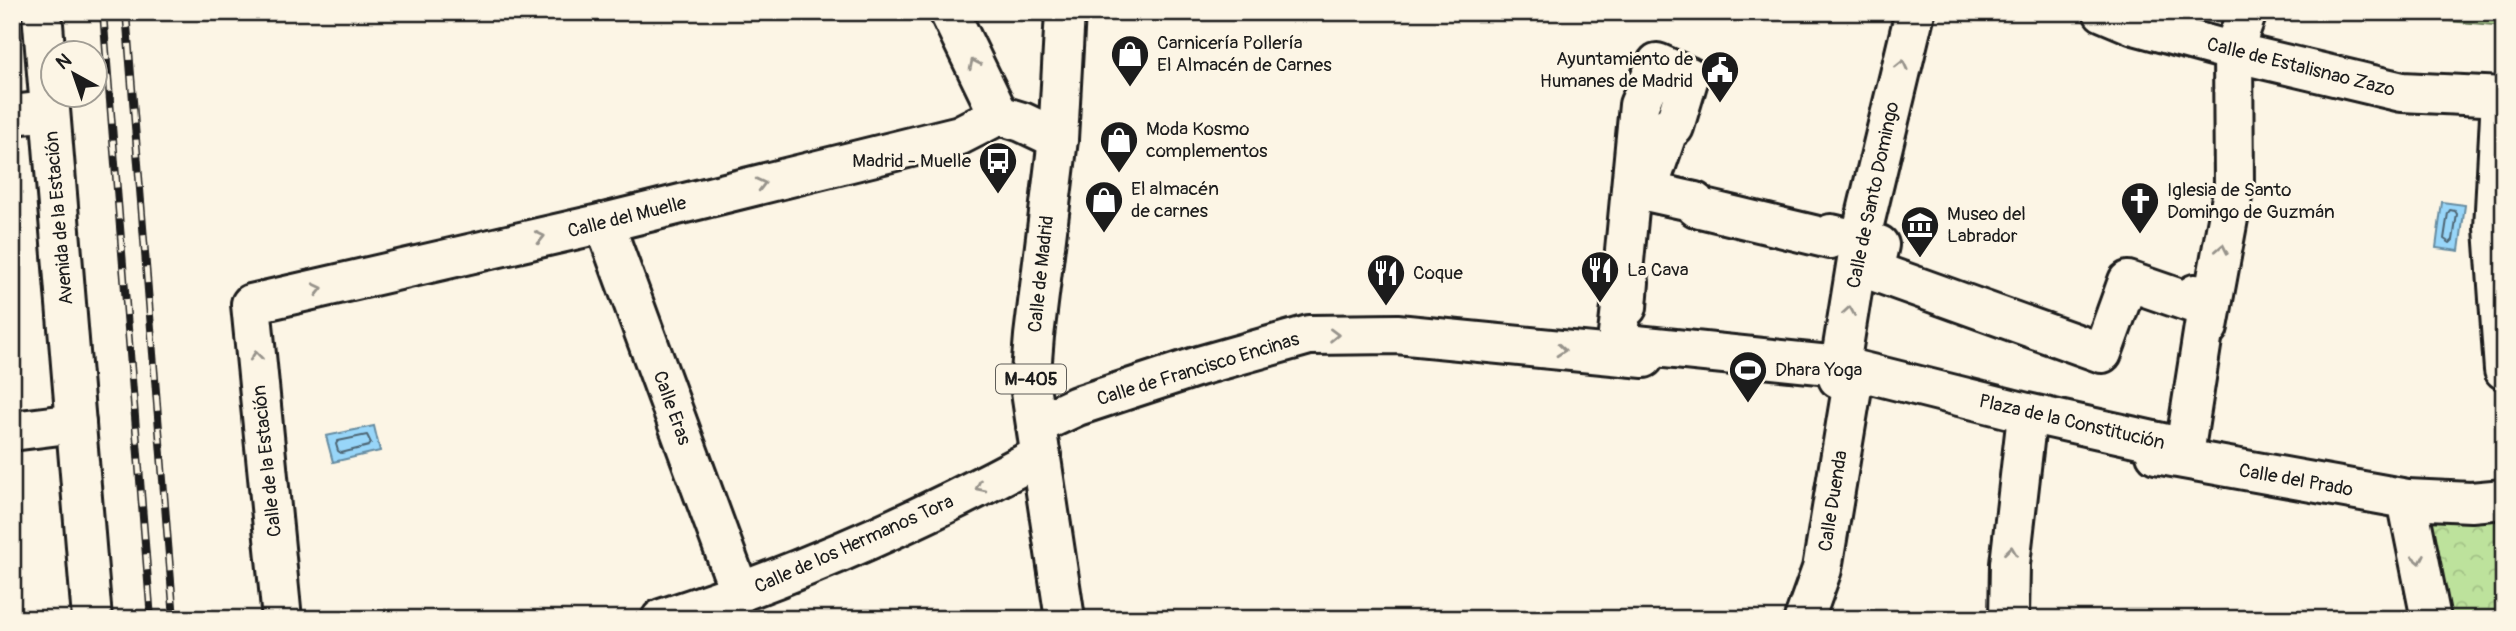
<svg xmlns="http://www.w3.org/2000/svg" width="2516" height="631" viewBox="0 0 2516 631" font-family="Pangolin,sans-serif">
  <style>
    .grass { fill: #bde29c; stroke: #6c7f5c; stroke-width: 2 }
    .park { fill: url(#park-crowns); stroke: #6c7f5c; stroke-width: 2 }
    .water { fill: #98d6f9; stroke: #668ca1; stroke-width: 2 }
    .lines { fill: none; stroke-linecap: round; stroke-linejoin: round }
    .shore { stroke: #4e6674; stroke-width: 2 }
    .minor-casing { stroke: #1c1c1c; stroke-width: 44 }
    .major-casing { stroke: #1c1c1c; stroke-width: 44 }
    .minor { stroke: #fcf5e5; stroke-width: 38 }
    .major { stroke: #fcf5e5; stroke-width: 38 }
    .rail-casing { stroke: #1c1c1c; stroke-width: 8 }
    .rail { stroke: #fcf5e5; stroke-width: 5; stroke-dasharray: 16; stroke-linecap: butt }
    .oneway { stroke: #97938b }
    .labels { text-anchor: middle; dominant-baseline: central; stroke-width: 6; stroke-linejoin: round; paint-order: stroke }
    .shield { fill: #fcf5e5; stroke: #5f5d58; stroke-width: 2 }
    .shield-label { font-size: 18px; font-weight: bold; fill: #1c1c1c }
    .poi-label { font-size: 19px; fill: #1c1c1c; stroke: #fcf5e5; text-anchor: start }
    .street-label { font-size: 19px; fill: #1c1c1c; stroke: #fcf5e5 }
  </style>
  <defs>
    <pattern id="park-crowns" width="20" height="18" patternUnits="userSpaceOnUse" patternTransform="scale(1.75)"><rect width="20" height="18" fill="#bde29c"/><path d="M2 6a3 3 0 1 1 6 0M12 15a3 3 0 1 1 6 0" fill="none" stroke="#a2c186"/></pattern>
  </defs>
  <rect width="100%" height="100%" fill="#fcf5e5"/>
  <filter id="ink" filterUnits="userSpaceOnUse"><feTurbulence type="fractalNoise" baseFrequency=".0143" numOctaves="2"/><feDisplacementMap in="SourceGraphic" scale="14" xChannelSelector="R" yChannelSelector="G"/><feConvolveMatrix kernelMatrix="1 2 1 2 8 2 1 2 1" color-interpolation-filters="sRGB"/></filter>
  <g filter="url(#ink)">
    <polygon class="grass" points="2359,12 2504,12 2504,26 2370,14"/>
    <polygon class="park" points="2407,499 2504,499 2504,619 2431,619"/>
    <g class="water">
      <polygon points="2442,202 2465,205 2459,251 2436,248"/>
      <polygon points="374,426 380,451 333,462 326,436"/>
    </g>
    <g class="lines">
      <g class="shore">
        <polygon points="2450,210 2455,211 2457,214 2453,240 2450,243 2444,239 2448,213"/>
        <polygon points="367,435 371,443 369,446 341,453 338,451 336,444 338,441"/>
      </g>
      <g class="minor-casing">
        <g id="minor">
          <polyline points="42,12 92,619"/>
          <polyline points="949,12 999,115 1022,122 1058,139"/>
          <polyline points="2103,12 2134,25 2250,56 2402,92 2504,97"/>
          <polygon points="1657,63 1689,77 1674,127 1670,125 1652,177 1650,192 1695,202 1696,207 1830,239 1831,234 1879,245 1873,271 2102,353 2128,281 2192,303 2195,294 2208,301 2185,448 2027,413 1839,366 1617,343 1621,307 1627,307 1629,282 1622,282 1639,105"/>
          <polyline points="2501,97 2494,228 2504,370"/>
          <polyline points="12,115 50,111"/>
          <polyline points="604,223 740,593"/>
          <polyline points="2208,327 2234,186 2233,51 2247,12"/>
          <polyline points="1838,378 1860,241 1915,12"/>
          <polyline points="1036,425 1077,406 1199,366 1309,335 1397,334 1644,358"/>
          <polyline points="12,431 76,423"/>
          <polyline points="2156,454 2407,499 2471,502 2504,499"/>
          <polyline points="2407,499 2431,619"/>
          <polyline points="282,619 251,304 604,223 960,135 999,115"/>
          <path d="M661,619C793,577 919,521 1041,455"/>
          <polyline points="1804,619 1822,569 1853,382"/>
          <polyline points="2009,619 2010,564 2026,424"/>
        </g>
      </g>
      <g class="major-casing">
        <polyline id="major" points="1065,12 1058,139 1034,336 1030,385 1065,619"/>
      </g>
      <use href="#minor" class="minor"/>
      <use href="#major" class="major"/>
      <g class="rail-casing">
        <g id="rail">
          <polyline points="103,12 151,619"/>
          <polyline points="126,12 174,619"/>
        </g>
      </g>
      <use href="#rail" class="rail"/>
    </g>
    <defs><path id="oneway-chevron" d="M-2-3.5L2.5 0L-2 3.5" fill="none" stroke-width="1.6" stroke-linecap="round" stroke-linejoin="round" transform="scale(1.75)"/></defs>
    <g class="oneway">
      <use href="#oneway-chevron" transform="translate(974 64) rotate(-116)"/>
      <use href="#oneway-chevron" transform="translate(1902 65) rotate(-77)"/>
      <use href="#oneway-chevron" transform="translate(761 184) rotate(-14)"/>
      <use href="#oneway-chevron" transform="translate(540 237) rotate(-13)"/>
      <use href="#oneway-chevron" transform="translate(2222 249) rotate(-79)"/>
      <use href="#oneway-chevron" transform="translate(318 289) rotate(-13)"/>
      <use href="#oneway-chevron" transform="translate(1849 311) rotate(-81)"/>
      <use href="#oneway-chevron" transform="translate(1334 335) rotate(-1)"/>
      <use href="#oneway-chevron" transform="translate(1561 350) rotate(5)"/>
      <use href="#oneway-chevron" transform="translate(256 356) rotate(-96)"/>
      <use href="#oneway-chevron" transform="translate(980 487) rotate(154)"/>
      <use href="#oneway-chevron" transform="translate(2011 551) rotate(-83)"/>
      <use href="#oneway-chevron" transform="translate(2419 559) rotate(79)"/>
    </g>
  </g>
  <defs>
    <g id="shop-pin" transform="scale(2.0125)"><path d="M0 17L-7.5 6A9.5 9.5 0 1 1 7.5 6Z" fill="#1c1c1c" stroke="#fcf5e5"/><path d="M-5-2.5h2.3a2.7 3.5 0 0 1 5.4 0H5L5.5 6h-11ZM-1.5-2.5h3a1.5 2.3 0 0 0-3 0Z" fill="#fff"/></g>
    <g id="civic-pin" transform="scale(2.0125)"><path d="M0 17L-7.5 6A9.5 9.5 0 1 1 7.5 6Z" fill="#1c1c1c" stroke="#fcf5e5"/><path d="M-.6-6.5H3V-4.5H.6V-3L4-1V1h2V6H-6V1h2V-1L-.6-3ZM-1.2 2.5V6h2.4V2.5Z" fill="#fff"/></g>
    <g id="bus-pin" transform="scale(2.0125)"><path d="M0 17L-7.5 6A9.5 9.5 0 1 1 7.5 6Z" fill="#1c1c1c" stroke="#fcf5e5"/><path d="M-5-6H5V4H4V6H2V4H-2V6H-4V4H-5ZM-3.5-4V0h7V-4ZM-3.5 1.2v1.5H-2V1.2ZM2 1.2v1.5H3.5V1.2Z" fill="#fff"/></g>
    <g id="church-pin" transform="scale(2.0125)"><path d="M0 17L-7.5 6A9.5 9.5 0 1 1 7.5 6Z" fill="#1c1c1c" stroke="#fcf5e5"/><path d="M-1.2-6h2.4v3.5h3.3v2.4h-3.3V6h-2.4V-.1h-3.3v-2.4h3.3Z" fill="#fff"/></g>
    <g id="museum-pin" transform="scale(2.0125)"><path d="M0 17L-7.5 6A9.5 9.5 0 1 1 7.5 6Z" fill="#1c1c1c" stroke="#fcf5e5"/><path d="M0-6L6-3V-2H-6V-3ZM-5-1h2V3h-2ZM-1-1h2V3h-2ZM3-1h2V3H3ZM-6 4H6V6H-6Z" fill="#fff"/></g>
    <g id="restaurant-pin" transform="scale(2.0125)"><path d="M0 17L-7.5 6A9.5 9.5 0 1 1 7.5 6Z" fill="#1c1c1c" stroke="#fcf5e5"/><path d="M-5-6h1v4h1v-4h1v4h1v-4h1v5L-1.5 .5V6h-2V.5L-5-1ZM5-6V6H3V1.5H1.5Q1.5-4 5-6Z" fill="#fff"/></g>
    <g id="stadium-pin" transform="scale(2.0125)"><path d="M0 17L-7.5 6A9.5 9.5 0 1 1 7.5 6Z" fill="#1c1c1c" stroke="#fcf5e5"/><path d="M0-5a6.5 5 0 1 0 0 10a6.5 5 0 1 0 0-10ZM-3.5-1.8h7v3.6h-7Z" fill="#fff"/></g>
  </defs>
  <g fill-rule="evenodd">
    <use href="#shop-pin" x="1130" y="54"/>
    <use href="#civic-pin" x="1720" y="70"/>
    <use href="#shop-pin" x="1119" y="140"/>
    <use href="#bus-pin" x="998" y="161"/>
    <use href="#shop-pin" x="1104" y="200"/>
    <use href="#church-pin" x="2140" y="201"/>
    <use href="#museum-pin" x="1920" y="225"/>
    <use href="#restaurant-pin" x="1600" y="270"/>
    <use href="#restaurant-pin" x="1386" y="273"/>
    <use href="#stadium-pin" x="1748" y="370"/>
  </g>
  <g class="labels">
    <rect class="shield" x="996" y="364.5" width="70" height="29" rx="5"/>
    <g class="shield-label">
      <text x="1031" y="379">M-405</text>
    </g>
    <g class="poi-label">
      <text x="1157" y="43">Carnicería Pollería<tspan x="1157" dy="22">El Almacén de Carnes</tspan></text>
      <text x="1693" y="59" text-anchor="end">Ayuntamiento de<tspan x="1693" dy="22">Humanes de Madrid</tspan></text>
      <text x="1146" y="129">Moda Kosmo<tspan x="1146" dy="22">complementos</tspan></text>
      <text x="971" y="161" text-anchor="end">Madrid - Muelle</text>
      <text x="1131" y="189">El almacén<tspan x="1131" dy="22">de carnes</tspan></text>
      <text x="2167" y="190">Iglesia de Santo<tspan x="2167" dy="22">Domingo de Guzmán</tspan></text>
      <text x="1947" y="214">Museo del<tspan x="1947" dy="22">Labrador</tspan></text>
      <text x="1627" y="270">La Cava</text>
      <text x="1413" y="273">Coque</text>
      <text x="1775" y="370">Dhara Yoga</text>
    </g>
    <g class="street-label">
      <text transform="translate(2301 67) rotate(14)">Calle de Estalisnao Zazo</text>
      <text transform="translate(1873 195) rotate(-78)">Calle de Santo Domingo</text>
      <text transform="translate(627 217) rotate(-14)">Calle del Muelle</text>
      <text transform="translate(59 218) rotate(-95)">Avenida de la Estación</text>
      <text transform="translate(1041 274) rotate(-84)">Calle de Madrid</text>
      <text transform="translate(1198 369) rotate(-17)">Calle de Francisco Encinas</text>
      <text transform="translate(672 408) rotate(70)">Calle Eras</text>
      <text transform="translate(2072 422) rotate(13)">Plaza de la Constitución</text>
      <text transform="translate(267 461) rotate(-96)">Calle de la Estación</text>
      <text transform="translate(2296 480) rotate(10)">Calle del Prado</text>
      <text transform="translate(1833 501) rotate(-81)">Calle Duenda</text>
      <text transform="translate(854 544) rotate(-24)">Calle de los Hermanos Tora</text>
    </g>
  </g>
  <rect width="2516" height="631" fill="none" stroke="#fcf5e5" stroke-width="42"/>
  <rect x="21" y="21" width="2474" height="589" fill="none" stroke="#1c1c1c" stroke-width="2.5" filter="url(#ink)"/>
  <g transform="translate(74 74) rotate(320)"><circle r="33" fill="#fcf5e5" stroke="#a29e95" stroke-width="2"/>
  <path d="M0-5L12 26L0 18L-12 26Z" fill="#1c1c1c"/>
  <text y="-10" font-size="19" font-weight="bold" text-anchor="middle" fill="#1c1c1c">N</text>
  </g>
</svg>
